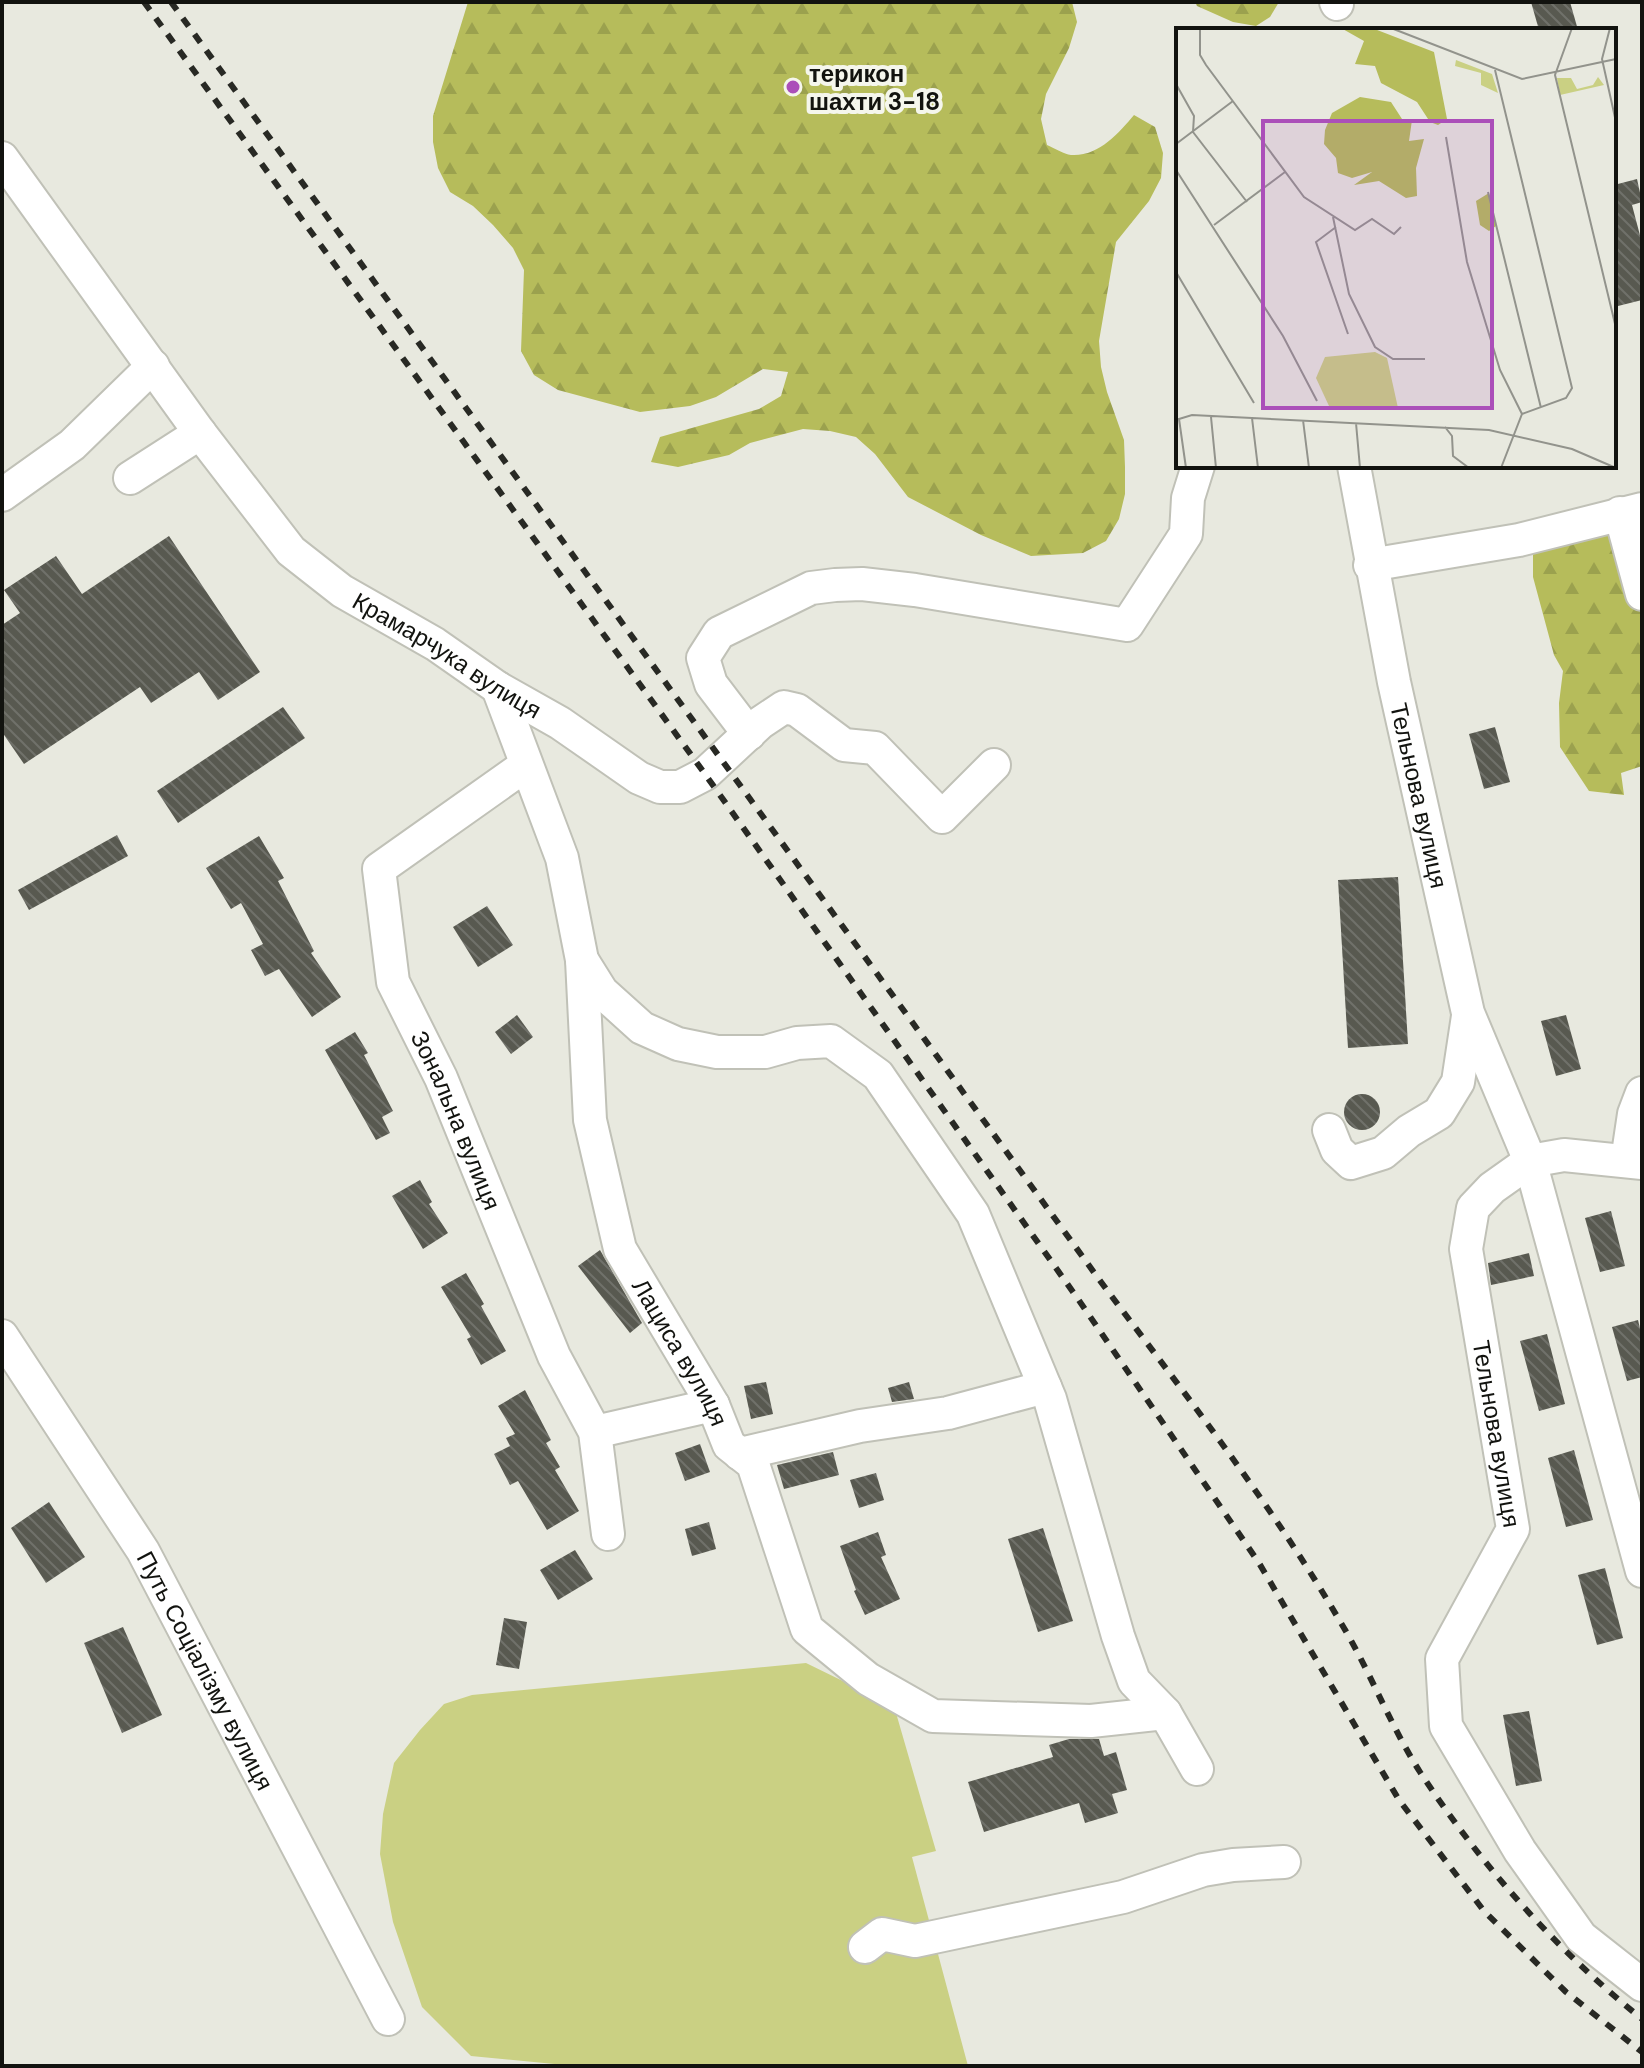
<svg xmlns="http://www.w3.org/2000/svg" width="1644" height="2068" viewBox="0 0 1644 2068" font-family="'DM Sans',sans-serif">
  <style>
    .forest { fill: url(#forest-firs) }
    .pitch { fill: #cad083 }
    .building { fill: url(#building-back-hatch) }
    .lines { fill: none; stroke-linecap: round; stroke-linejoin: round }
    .minor-casing { stroke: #c0c1b7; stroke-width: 36 }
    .minor { stroke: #fff; stroke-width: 32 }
    .rail { stroke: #282924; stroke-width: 6; stroke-dasharray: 10 10; stroke-linecap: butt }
    .poi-dot { fill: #ab4fb9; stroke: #f5f6ec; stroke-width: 3 }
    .labels { text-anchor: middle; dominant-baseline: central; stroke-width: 8; stroke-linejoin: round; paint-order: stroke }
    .poi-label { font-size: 24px; font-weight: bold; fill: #12130f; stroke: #f5f6ec; text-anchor: start }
    .street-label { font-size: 24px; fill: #12130f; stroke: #f5f6ec }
    .inset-road { fill: none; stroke: #92938c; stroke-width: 2 }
    .view { fill: #ab4fb9; fill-opacity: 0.15; stroke: #ab4fb9; stroke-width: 4 }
    .inset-edge { fill: none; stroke: #12130f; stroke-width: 4 }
  </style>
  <defs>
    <pattern id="forest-firs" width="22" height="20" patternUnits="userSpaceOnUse" patternTransform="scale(2)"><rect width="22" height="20" fill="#b6bc5b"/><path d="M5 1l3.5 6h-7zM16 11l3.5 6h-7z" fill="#9ba14e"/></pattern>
    <pattern id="building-back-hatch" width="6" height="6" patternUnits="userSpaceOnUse" patternTransform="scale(2)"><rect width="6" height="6" fill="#585950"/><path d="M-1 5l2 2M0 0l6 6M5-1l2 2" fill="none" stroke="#70716a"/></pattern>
  </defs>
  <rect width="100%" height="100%" fill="#e8e9df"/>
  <g class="forest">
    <path d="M468,2H1072L1077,22L1069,48L1046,94L1041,119L1047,145C1054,148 1064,154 1071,155C1098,157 1119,133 1134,115L1155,127L1163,153L1161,178L1149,201L1116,242L1099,341L1101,367L1107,392L1124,440L1125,467V494L1119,519L1106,541L1083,553L1031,556L981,535L908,497L875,454L856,437L830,431L803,429L750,443L729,455L678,467L651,462L660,437L759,409L781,396L788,372L763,369L716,397L690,406L640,412L558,390L534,375L521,351L524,270L513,248L493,225L473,206L450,192L438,168L433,142V116Z"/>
    <polygon points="1195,2 1279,2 1270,17 1256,26 1233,22 1197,6"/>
    <polygon points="1623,522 1642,612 1642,766 1621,773 1624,795 1589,791 1560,747 1559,703 1563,671 1554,655 1533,577 1533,550"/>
  </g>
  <polygon class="pitch" points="806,1663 894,1706 936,1851 912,1857 968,2066 575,2066 471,2056 422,2007 393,1922 380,1854 383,1814 394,1763 420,1730 444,1704 472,1695"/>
  <g class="building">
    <polygon points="1531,2 1570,2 1578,30 1539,30"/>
    <polygon points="1637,179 1642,202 1632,205 1642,243 1642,300 1614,307 1614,185"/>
    <polygon points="169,536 260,672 218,700 199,672 151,703 140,687 24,764 2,732 2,625 20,613 4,590 56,556 82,594"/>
    <polygon points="283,707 305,738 178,823 157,791"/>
    <polygon points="1495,727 1510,782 1484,789 1469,734"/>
    <polygon points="117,835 128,856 29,910 18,890"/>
    <polygon points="259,836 284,878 278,881 314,951 311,953 341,997 312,1017 279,969 265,976 251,950 263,944 241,903 231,909 206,868"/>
    <polygon points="1398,877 1408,1044 1348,1048 1338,880"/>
    <polygon points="487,906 513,945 478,967 453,927"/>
    <polygon points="517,1015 533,1037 511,1054 495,1032"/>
    <polygon points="1566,1015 1581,1069 1556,1076 1541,1021"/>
    <polygon points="355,1032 368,1053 364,1055 393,1111 382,1117 390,1133 376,1140 325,1050"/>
    <circle cx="1362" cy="1112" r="18"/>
    <polygon points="420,1180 432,1202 429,1204 448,1233 423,1249 392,1196"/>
    <polygon points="1611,1211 1625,1266 1600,1272 1585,1218"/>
    <polygon points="600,1250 642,1323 630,1333 578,1266"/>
    <polygon points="1529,1253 1534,1276 1491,1285 1488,1263"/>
    <polygon points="466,1273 484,1304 481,1306 506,1351 481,1365 467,1339 471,1337 441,1287"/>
    <polygon points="1638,1320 1642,1337 1642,1377 1627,1381 1612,1327"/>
    <polygon points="1547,1334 1565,1404 1539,1411 1520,1341"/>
    <polygon points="766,1382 773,1414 751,1419 744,1386"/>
    <polygon points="909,1382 914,1399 892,1402 888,1388"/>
    <polygon points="525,1390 551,1440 546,1443 560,1467 555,1470 579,1511 547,1530 518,1481 510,1485 494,1454 510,1446 506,1438 515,1434 498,1406"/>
    <polygon points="700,1444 710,1472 685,1481 675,1453"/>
    <polygon points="1574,1450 1593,1520 1566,1527 1548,1458"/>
    <polygon points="833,1452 839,1475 784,1489 777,1465"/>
    <polygon points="876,1473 884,1500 859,1508 850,1480"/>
    <polygon points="49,1502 85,1557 46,1583 11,1528"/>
    <polygon points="709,1522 716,1549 692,1556 685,1529"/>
    <polygon points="1043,1528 1073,1621 1038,1632 1008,1539"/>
    <polygon points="878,1532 886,1555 881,1557 900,1599 865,1615 854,1591 856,1590 840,1546"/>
    <polygon points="575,1550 593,1579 558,1600 540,1570"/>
    <polygon points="1605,1568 1623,1638 1597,1645 1578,1575"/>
    <polygon points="504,1618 527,1622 519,1669 496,1665"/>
    <polygon points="123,1627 162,1715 122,1733 84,1643"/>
    <polygon points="1529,1711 1542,1781 1516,1786 1503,1715"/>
    <polygon points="1069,1739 1099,1739 1104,1756 1116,1752 1127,1790 1112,1794 1118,1813 1085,1823 1079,1803 984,1832 968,1782 1053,1757 1049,1745"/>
  </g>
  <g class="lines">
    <g class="minor-casing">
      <g id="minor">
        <polyline points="1336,2 1337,4"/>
        <path id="s1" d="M2,158L200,433L291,551L342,591L435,644L498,688L560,723L639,778L660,787H680L705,774L760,723L784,707L797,710L844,745L875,748L942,817L994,765"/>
        <path id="s2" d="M1354,466L1394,682L1468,1013L1530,1161L1642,1571"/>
        <polyline points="130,478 200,433"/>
        <polyline points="2,495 72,445 153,366"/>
        <polyline points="1620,513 1642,594"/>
        <polyline points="1370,565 1519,540 1642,509"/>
        <path id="s3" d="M498,688L562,858L582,960L590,1120L620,1249L713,1405L729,1445L753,1464L807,1629L868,1679L933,1716L1091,1721L1165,1713"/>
        <polyline points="749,734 711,684 703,658 719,633 811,588 835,585 862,584 915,590 1127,625 1186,534 1188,498 1198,466"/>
        <path id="s4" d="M526,765L379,869L393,982L441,1078L554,1356L595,1432L608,1534"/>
        <polyline points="582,960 602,992 642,1028 678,1044 717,1052 765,1052 797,1043 831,1041 878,1075 973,1214 1050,1399 1118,1636 1134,1681 1165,1713 1197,1769"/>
        <polyline points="1329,1130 1337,1150 1351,1163 1383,1153 1409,1131 1439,1113 1458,1082 1468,1016"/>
        <polyline points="1627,1161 1634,1114 1642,1093"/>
        <path id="s5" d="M1642,1163L1564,1155L1530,1161L1492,1188L1473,1208L1466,1249L1513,1529L1442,1659L1446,1726L1520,1851L1581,1937L1642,1985"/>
        <path id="s6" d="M2,1336L143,1551L388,2019"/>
        <polyline points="595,1432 713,1405"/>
        <polyline points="740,1454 860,1426 948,1413 1045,1387"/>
        <polyline points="865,1947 882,1934 915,1941 1123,1897 1203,1870 1233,1865 1284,1862"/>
      </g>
    </g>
    <use href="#minor" class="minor"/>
    <g class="rail">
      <polyline points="144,2 705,774 1078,1299 1259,1563 1399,1800 1484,1911 1566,1992 1642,2052"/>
      <path d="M171,2L1101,1282C1184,1393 1271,1503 1341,1623C1370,1671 1390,1725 1420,1772C1481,1865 1555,1949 1642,2019"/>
    </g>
  </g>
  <circle class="poi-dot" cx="793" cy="87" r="8"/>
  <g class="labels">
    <g class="poi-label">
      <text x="809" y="73">терикон<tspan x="809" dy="28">шахти 3-18</tspan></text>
    </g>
    <g class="street-label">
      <text stroke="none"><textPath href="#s1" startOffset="676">Крамарчука вулиця</textPath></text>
      <text stroke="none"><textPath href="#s2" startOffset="336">Тельнова вулиця</textPath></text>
      <text stroke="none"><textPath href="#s4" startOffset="446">Зональна вулиця</textPath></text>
      <text stroke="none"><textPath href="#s3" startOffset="698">Лациса вулиця</textPath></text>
      <text stroke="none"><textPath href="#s5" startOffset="416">Тельнова вулиця</textPath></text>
      <text stroke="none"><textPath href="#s6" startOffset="392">Путь Соціалізму вулиця</textPath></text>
    </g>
  </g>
  <g transform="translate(1176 28)">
    <rect width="440" height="440" fill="#e8e9df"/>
    <path d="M280,32L316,46L322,65L305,57V45L279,38ZM422,49L428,57L384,67L381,50H395L401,61L417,57Z" fill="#cad083"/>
    <path d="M165,0H196L258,24L271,91L262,97L254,94L241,74L205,55L199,38L179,36L188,13ZM184,69L215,74L226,91L236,92L233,113L248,111L240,140L241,168L230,170L203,153L178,157L196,144L176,150L162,145L160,130L148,116L149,102L156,85ZM313,165L320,198L313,203L304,197L300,173Z" fill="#b6bc5b"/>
    <path d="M199,324L211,330L222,380L153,378L140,350L149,329Z" fill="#cad083"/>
    <path class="inset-road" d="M24,0V27L30,37L128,169L179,202L196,191L218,206L225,199M215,0L346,51L440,31M396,0L379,47L440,300M434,0L426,31L440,94M319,42L396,360L390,370L346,386L325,440M0,56L18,88L17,104L71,174M270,109L291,234L324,342L346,386M0,116L57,73M0,142L107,308L141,373M312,164L365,380M157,189L173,266L199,319L217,331H249M38,197L109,144M160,199L140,214L172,306M0,244L78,375M35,389L40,440M76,390L82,440M127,392L133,440M180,395L184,440M269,399L276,408L277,428L293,440M10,440L3,391L16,387L313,402L396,421L440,440"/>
    <path class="view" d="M87,93H316V380H87Z"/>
    <rect width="440" height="440" class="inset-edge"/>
  </g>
  <rect width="1644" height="2068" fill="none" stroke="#12130f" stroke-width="8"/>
</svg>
